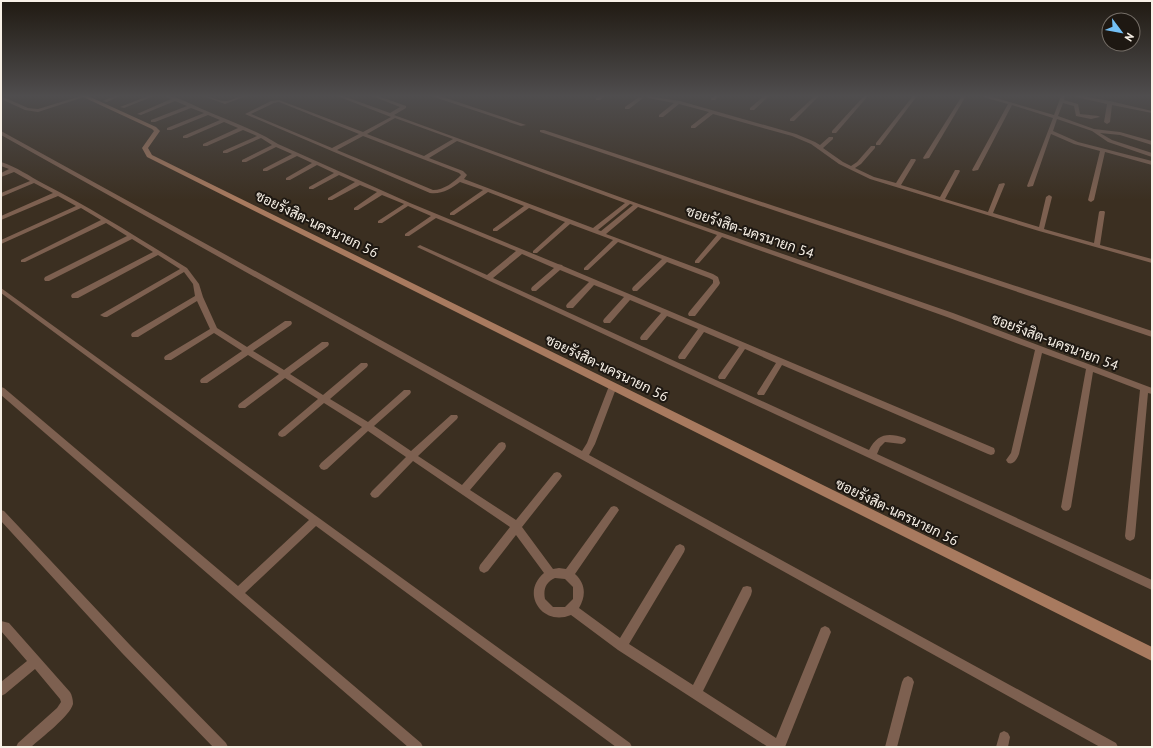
<svg xmlns="http://www.w3.org/2000/svg" width="1153" height="748" viewBox="0 0 1153 748" font-family="'PT Sans',Sarabun,sans-serif">
  <style>
    .lines { fill: none; stroke-linecap: round; stroke-linejoin: round }
    .street { fill: #7d6050; fill-rule: evenodd }
    .secondary { fill: #a87a5f; fill-rule: evenodd }
    .labels { text-anchor: middle; dominant-baseline: central; stroke-width: 4; stroke-linejoin: round; paint-order: stroke }
    .street-label { font-size: 14px; fill: #f7f0e6; stroke: #1e1812 }
  </style>
  <rect width="100%" height="100%" fill="#3b2f21"/>
  <g class="lines">
    <g class="street">
      <polygon points="1,96 28,108 38,109 81,96 87,96 38,112 25,110 1,99"/>
      <polygon points="114,96 120,96 107,102 103,101"/>
      <polygon points="148,96 154,96 124,108 120,107"/>
      <path d="M165,96C178,96 190,104 202,109C227,120 254,129 278,144L410,203L558,264L562,265L563,266L994,448L995,451L994,454L991,455L988,454L782,365L764,395H758L757,393L776,363L745,349L725,379H719L718,377L719,375L739,347L704,332L685,359H679L678,357L679,355L698,329L667,316L647,340H641L640,338L641,336L661,313L630,300L610,323H604L603,321L604,319L624,297L594,285L573,308H567L566,306L567,304L589,282L560,270L536,291H532L531,289L532,287L554,268L522,254L493,278L869,450C877,434 888,432 905,438L906,440L905,442L902,444L885,442L880,447L877,454L1152,580V590L417,247L420,245L422,246L487,275L516,251L436,218L409,236H405V234L431,216L408,206L382,223H378V221L404,204L382,195L358,210H354V208L377,192L360,185L332,200H328V198L355,182L339,175L313,189H309V187L334,173L317,165L290,180H286V178L312,163L297,156L267,171H263V169L292,154L276,147L246,162H242V160L272,145L261,138L227,153H223V151L257,136L243,130L207,146H203V144L238,128L224,122L187,138H183V136L220,120L208,115L171,130H167V128L204,113L191,108L155,122H151V120L187,106L175,101L141,115L137,114L171,99Z"/>
      <path d="M203,96C211,96 217,101 225,101C232,101 239,95 246,96L225,104Z"/>
      <path d="M337,96H343L390,113L400,107L372,96H378L406,106V108L394,115L639,204L953,313L1152,388V394L1148,393L1135,536L1134,539L1130,541L1126,539L1125,536L1140,390L1093,372L1071,507L1069,510L1066,511L1063,510L1061,507L1086,369L1042,353L1019,454C1017,459 1014,465 1008,463L1006,460L1011,453L1035,350L947,317L722,237L699,263H695V261L717,235L638,207L606,234L713,274L718,277L720,283L719,285L695,316H689L688,314L689,312L713,283V280L709,278L667,262L637,291H633L632,289L633,287L662,259L618,242L588,270H584V268L613,240L570,224L537,253H533V251L565,222L529,208L497,231H493V229L524,206L488,192L454,215H450V213L483,190L460,182C452,188 441,195 430,193L245,114L271,101L279,100L363,132L391,117ZM279,102L359,134L332,148L251,114L274,103ZM395,118L453,139L424,156L367,134ZM363,136L459,173L461,175C454,182 444,190 433,190L337,150ZM457,141L625,203L593,228L464,179L467,175L463,171L429,158ZM630,204L633,205L601,231L598,230Z"/>
      <polygon points="434,96 440,96 526,125 521,126 434,97"/>
      <polygon points="600,96 605,96 600,100 596,100 596,98"/>
      <polygon points="648,96 680,101 796,134 815,142 820,145 829,137 833,137 833,139 823,148 843,162 851,166 857,162 871,146 875,146 875,148 861,164 855,168 874,177 896,183 911,159 915,159 916,160 901,185 940,197 955,170 959,170 960,171 945,199 988,212 999,184 1004,183 1005,184 993,213 1039,227 1046,197 1049,195 1051,196 1052,197 1044,229 1094,243 1099,212 1100,211 1104,211 1105,212 1100,245 1152,259 1152,263 1039,231 870,179 839,164 811,144 792,136 713,114 695,128 691,128 691,126 709,112 679,104 663,117 659,117 659,115 674,103 648,98"/>
      <polygon points="714,96 719,96 715,100 711,100 711,98"/>
      <polygon points="764,96 769,96 754,110 750,110 750,108"/>
      <polygon points="815,96 819,96 794,121 790,121 790,119"/>
      <polygon points="864,96 868,96 836,133 832,133 832,131"/>
      <polygon points="913,96 917,96 880,145 876,145 876,143"/>
      <polygon points="962,96 966,96 929,158 924,159 923,158"/>
      <path d="M983,96H989L1054,115L1061,96H1065L1064,100L1078,104L1080,114C1085,115 1098,115 1100,117L1091,119L1076,116L1074,106L1063,103L1058,116L1094,129L1120,132L1152,141V145L1120,135L1100,133L1112,140L1152,153V157L1108,142L1092,131L1057,119L1053,131L1078,142L1152,161V165L1105,152L1094,200L1091,202L1089,201L1088,200L1100,151L1074,144L1051,134L1033,186L1028,187L1027,186L1053,118L1012,105L978,170L973,171L972,170L1008,104L983,97Z"/>
      <polygon points="1076,96 1083,96 1110,101 1152,111 1152,113 1112,105 1110,122 1107,124 1104,122 1107,104 1076,97"/>
      <polygon points="639,97 643,98 629,109 625,109 625,107"/>
      <polygon points="540,130 544,130 1152,331 1152,337 540,132"/>
      <polygon points="1,131 582,451 587,443 609,386 610,384 616,384 617,386 595,444 589,455 1116,743 1118,747 1100,747 489,408 1,135"/>
      <path d="M1,162C17,167 29,176 44,184C93,209 140,239 187,268L199,284L203,297L217,328L247,347L285,321H291L292,323L291,325L253,351L284,370L322,342H328L329,344L328,346L290,374L323,395L361,363H367L368,365L367,367L330,399L368,422L404,390H410L411,392L410,394L374,426L411,451L451,415H457L458,417L457,419L418,456L462,485L499,443L502,442L505,443L506,446L505,449L470,490L516,520L554,473L557,472L560,473L562,476L560,479L522,527L553,569L559,568L566,569L611,507L614,506L617,507L619,510L617,513L575,574C586,584 586,596 579,608L620,638L676,546L680,544L684,546L685,549L684,552L629,644L693,685L743,587L747,586L751,587L752,591L751,595L703,691L776,738L821,628L825,626L829,628L831,632L785,747H768L618,650L571,615C542,627 520,593 544,573L516,535L488,571L484,573L480,571L479,568L480,565L510,527L413,461L378,497L375,498L372,497L370,494L372,491L406,457L368,431L327,469L324,470L321,469L319,466L321,463L362,427L324,403L285,436L282,437L279,436L278,434L279,432L318,399L285,378L245,408H239L238,406L239,404L279,374L248,355L207,383H201L200,381L201,379L242,351L214,333L171,360H165L164,358L165,356L210,329L197,301L138,337H132L131,335L132,333L195,296L193,284L184,272L107,317H104L100,315L180,269L158,255L78,298H72L71,296L72,294L153,252L132,239L49,281H45L44,279L45,277L127,236L106,223L25,262H21V260L101,220L81,208L1,244V240L76,206L58,196L1,220V216L53,193L34,183L1,197V193L30,181L14,172L1,177V173L9,169L1,166ZM555,578L565,579L573,587V599L565,607H553L545,599C543,589 546,582 555,578Z"/>
      <polygon points="1,288 630,743 632,747 616,747 316,526 245,593 421,743 423,747 408,747 1,395 1,387 4,388 238,586 309,520 1,293"/>
      <polygon points="1,510 4,511 130,645 226,743 228,747 213,747 122,653 1,521"/>
      <path d="M1,621L9,623L70,692C72,695 73,700 73,704C70,716 41,738 31,747H16L18,743L57,708L61,702L60,699L35,669L5,694L1,696V682L27,661L1,631Z"/>
      <polygon points="908,676 912,678 914,682 897,747 885,747 902,682 904,678"/>
      <polygon points="1004,731 1008,733 1010,737 1008,747 996,747 1000,733"/>
    </g>
    <polygon class="secondary" points="81,96 88,96 156,127 160,131 148,148 152,155 1152,647 1152,661 147,157 142,148 154,131 152,129"/>
  </g>
  <linearGradient id="sky" x2="0" y2="1"><stop stop-color="#201a12"/><stop offset="0.48" stop-color="#4f4d4e"/><stop offset="1" stop-color="#4f4d4e" stop-opacity="0"/></linearGradient>
  <rect width="1153" height="200" fill="url(#sky)"/>
  <g class="labels">
    <g class="street-label">
      <text transform="translate(317 224) rotate(26)">ซอยรังสิต-นครนายก 56</text>
      <text transform="translate(750 232) rotate(19)">ซอยรังสิต-นครนายก 54</text>
      <text transform="translate(1055 342) rotate(21)">ซอยรังสิต-นครนายก 54</text>
      <text transform="translate(607 368) rotate(26)">ซอยรังสิต-นครนายก 56</text>
      <text transform="translate(897 512) rotate(26)">ซอยรังสิต-นครนายก 56</text>
    </g>
  </g>
  <rect width="1153" height="748" fill="none" stroke="#f7f0e6" stroke-width="4"/>
  <g transform="translate(1121 32) rotate(122)"><circle r="19" fill="#1e1812" stroke="#756e67"/>
  <path d="M0-3L7 15L0 10L-7 15Z" fill="#73c0f6"/>
  <text y="-6" font-size="11" font-weight="bold" text-anchor="middle" fill="#f7f0e6">N</text>
  </g>
</svg>
